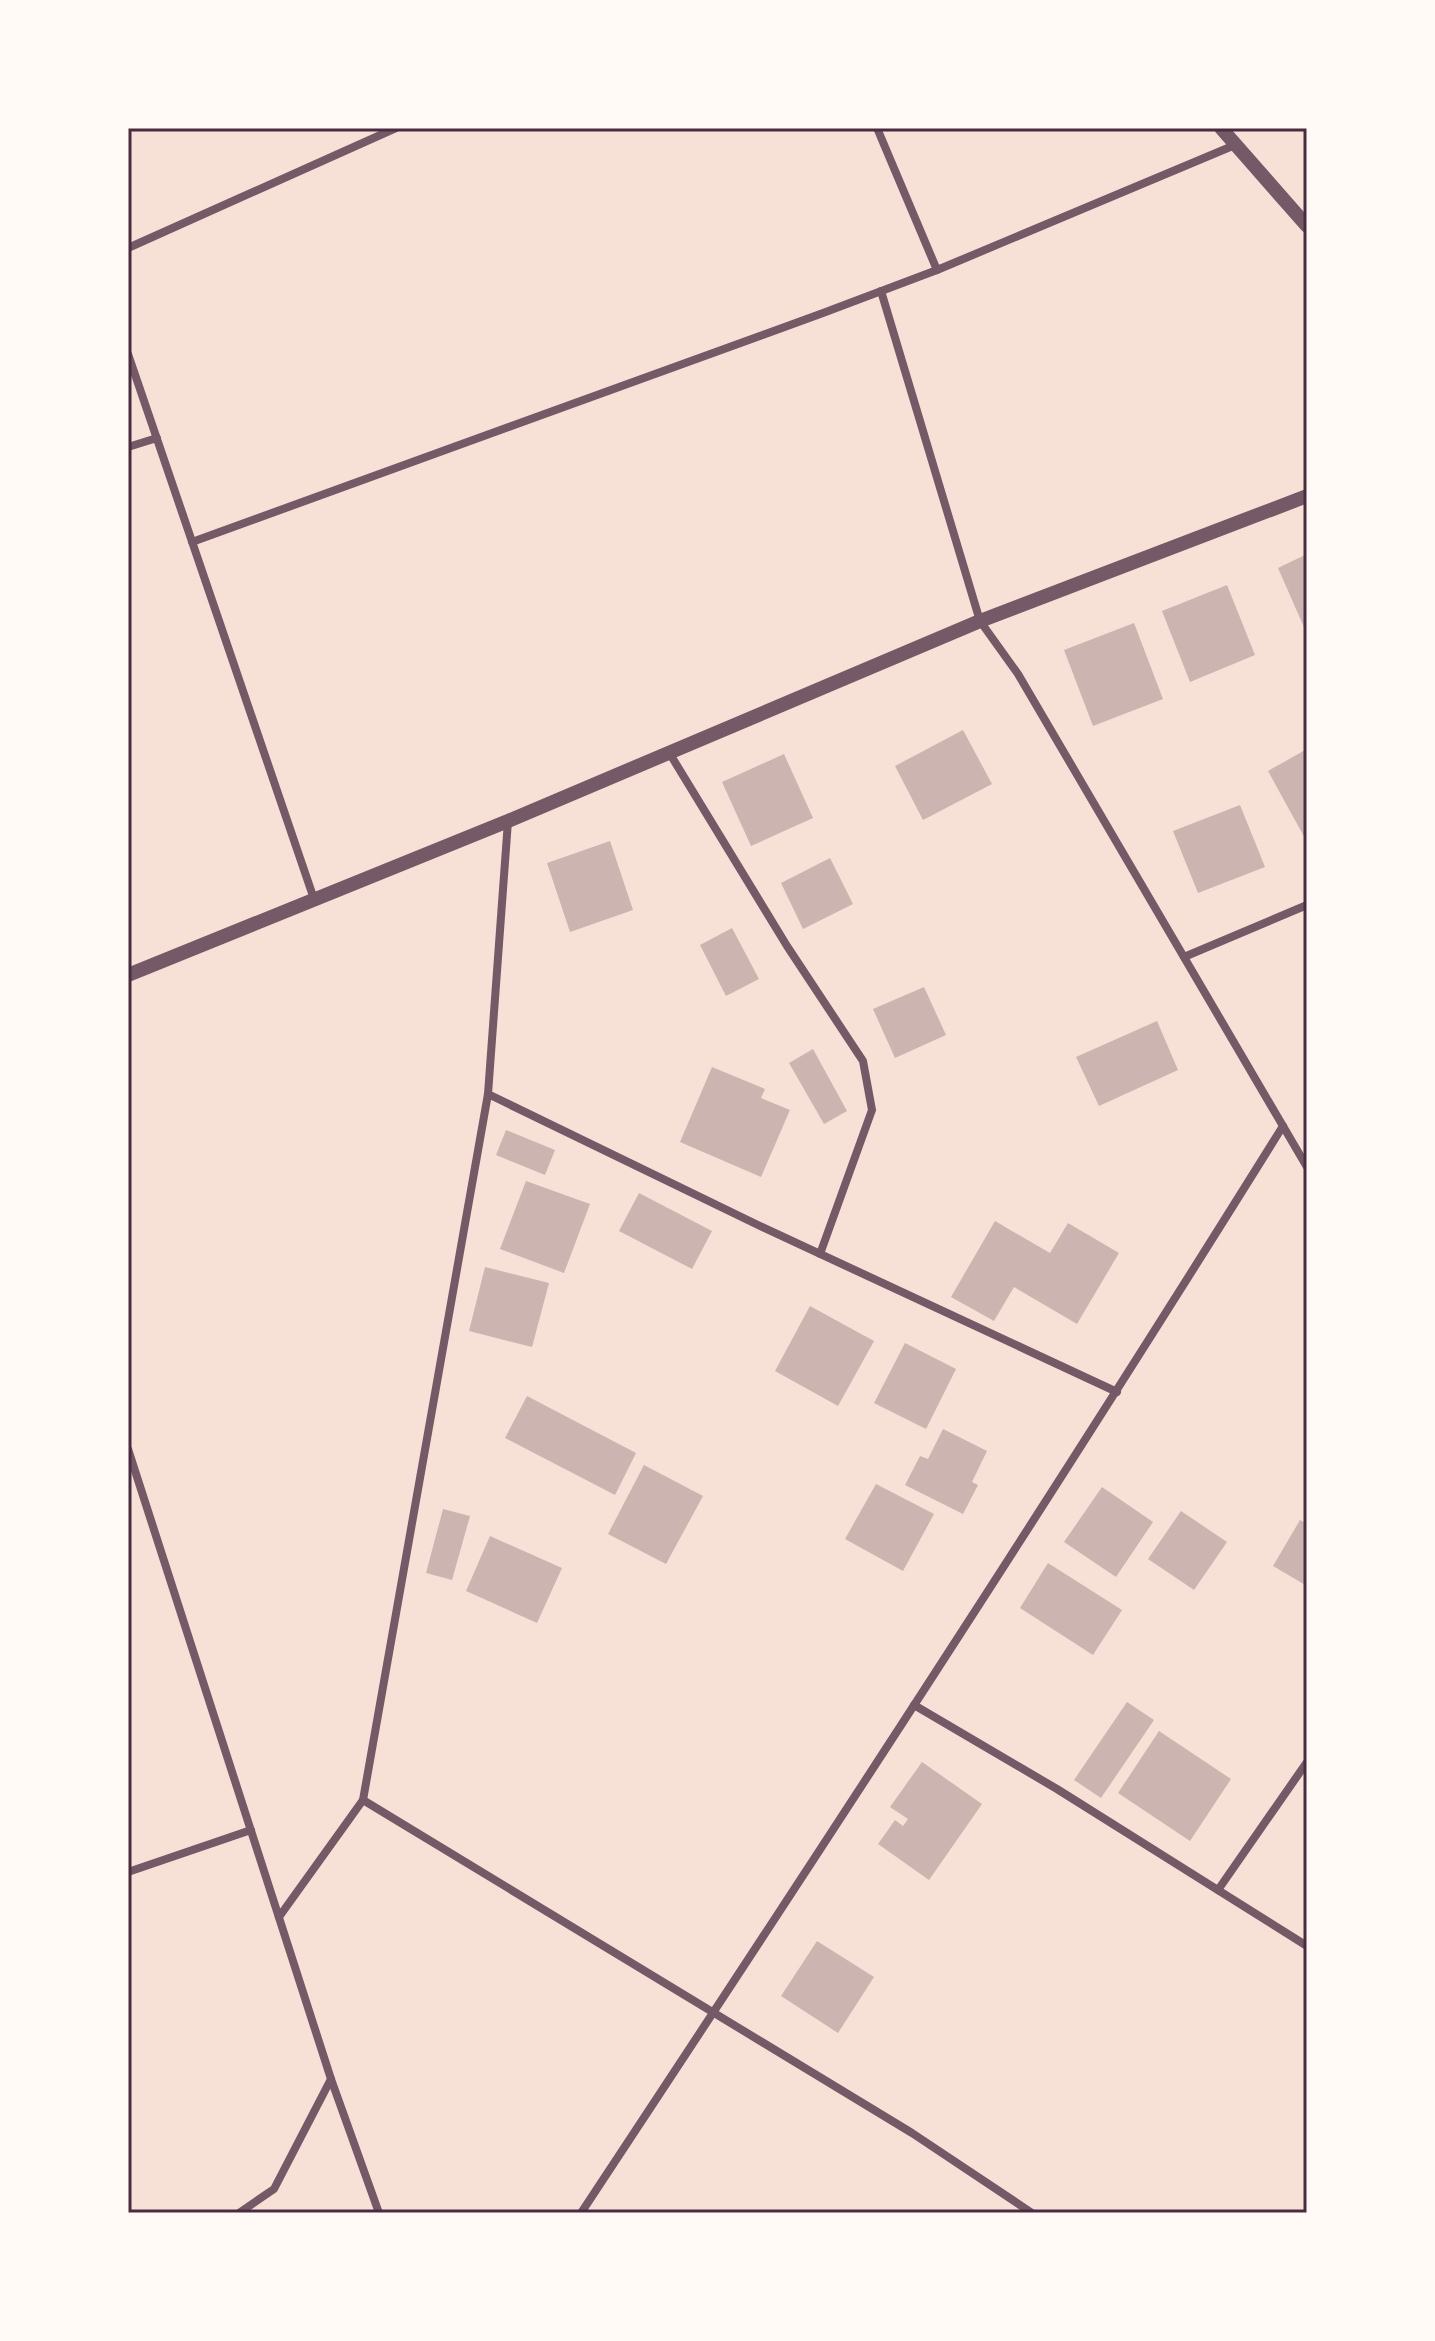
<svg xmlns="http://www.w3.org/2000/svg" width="1435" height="2341" viewBox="0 0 1435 2341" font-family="'Varela Round',sans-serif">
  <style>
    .building { fill: #ccb4b1 }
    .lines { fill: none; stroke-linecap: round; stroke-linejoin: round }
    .minor { stroke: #755966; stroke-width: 8 }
    .tertiary { stroke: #755966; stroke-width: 14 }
    .neatline { fill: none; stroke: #4a2c40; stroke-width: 3 }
  </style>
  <rect width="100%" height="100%" fill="#f7e1d7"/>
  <g class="building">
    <polygon points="1307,554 1307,634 1278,568"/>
    <polygon points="1227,585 1255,655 1190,682 1162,611"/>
    <polygon points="1134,623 1163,699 1093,726 1064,650"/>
    <polygon points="963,730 992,784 923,820 895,766"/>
    <polygon points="1307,749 1307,842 1268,771"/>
    <polygon points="784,754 813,818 751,846 722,782"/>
    <polygon points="1240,805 1265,867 1198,893 1173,831"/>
    <polygon points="610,841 633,910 570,932 547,863"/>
    <polygon points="830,858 853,904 803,929 781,883"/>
    <polygon points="732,928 759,979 726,996 700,945"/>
    <polygon points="924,987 946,1035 895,1058 873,1009"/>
    <polygon points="1157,1021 1178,1070 1099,1106 1076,1057"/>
    <polygon points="813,1049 847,1111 824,1124 789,1063"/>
    <polygon points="712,1067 765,1089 761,1098 790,1110 761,1177 680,1142"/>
    <polygon points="506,1130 555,1150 545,1175 496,1155"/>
    <polygon points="526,1181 590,1204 564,1273 500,1249"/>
    <polygon points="639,1193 712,1231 692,1269 619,1231"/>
    <polygon points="995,1221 1050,1253 1068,1223 1119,1253 1077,1324 1014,1287 994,1321 951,1297"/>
    <polygon points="485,1267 549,1283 532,1347 469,1331"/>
    <polygon points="810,1306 874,1341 838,1406 775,1371"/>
    <polygon points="905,1343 956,1369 926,1429 874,1403"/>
    <polygon points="527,1396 636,1453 615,1495 505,1438"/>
    <polygon points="943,1429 987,1451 972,1482 978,1485 963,1514 905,1485 920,1456 928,1459"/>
    <polygon points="644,1465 703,1496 666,1564 608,1534"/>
    <polygon points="876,1484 934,1514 903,1571 845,1539"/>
    <polygon points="1102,1487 1153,1522 1116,1577 1064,1542"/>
    <polygon points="443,1509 470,1516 452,1580 426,1573"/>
    <polygon points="1181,1511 1227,1542 1194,1590 1148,1559"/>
    <polygon points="1300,1520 1307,1524 1307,1586 1273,1566"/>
    <polygon points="490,1536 562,1568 537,1623 466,1591"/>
    <polygon points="1048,1563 1122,1610 1093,1655 1020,1608"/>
    <polygon points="1127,1702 1154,1720 1101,1798 1074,1780"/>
    <polygon points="1159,1731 1231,1779 1190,1841 1118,1793"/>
    <polygon points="922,1762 982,1804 929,1880 878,1844 895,1820 903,1826 908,1819 890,1807"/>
    <polygon points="817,1941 874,1977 838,2033 781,1996"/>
  </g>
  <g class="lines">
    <g class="minor">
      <polyline points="877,128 937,270"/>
      <polyline points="128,248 396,128"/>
      <polyline points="881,291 980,621 1018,674 1307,1167"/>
      <polyline points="128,354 314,899"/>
      <polyline points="128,447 157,438"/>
      <polyline points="192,542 823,313 937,270 1235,145"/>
      <polyline points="670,754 787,946 863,1061 872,1110 820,1254"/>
      <polyline points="1184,957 1307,905"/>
      <polyline points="488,1094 758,1225 1117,1392"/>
      <polyline points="128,1449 331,2079 379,2213"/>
      <polyline points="914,1705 1057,1789 1307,1946"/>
      <polyline points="363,1800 912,2133 1032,2213"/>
      <polyline points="128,1872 251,1830"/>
      <polyline points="1218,1890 1307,1762"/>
      <polyline points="279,1917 363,1800 488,1094 508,821"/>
      <polyline points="239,2213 274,2189 331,2079"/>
      <path d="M581,2213C819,1853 1055,1492 1283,1126"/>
    </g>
    <g class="tertiary">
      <polyline points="1221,128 1307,226"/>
      <polyline points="128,975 508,821 980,621 1307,496"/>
    </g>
  </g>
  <rect width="1435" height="2341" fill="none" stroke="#fffaf5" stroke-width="260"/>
  <rect x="130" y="130" width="1175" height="2081" class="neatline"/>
</svg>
